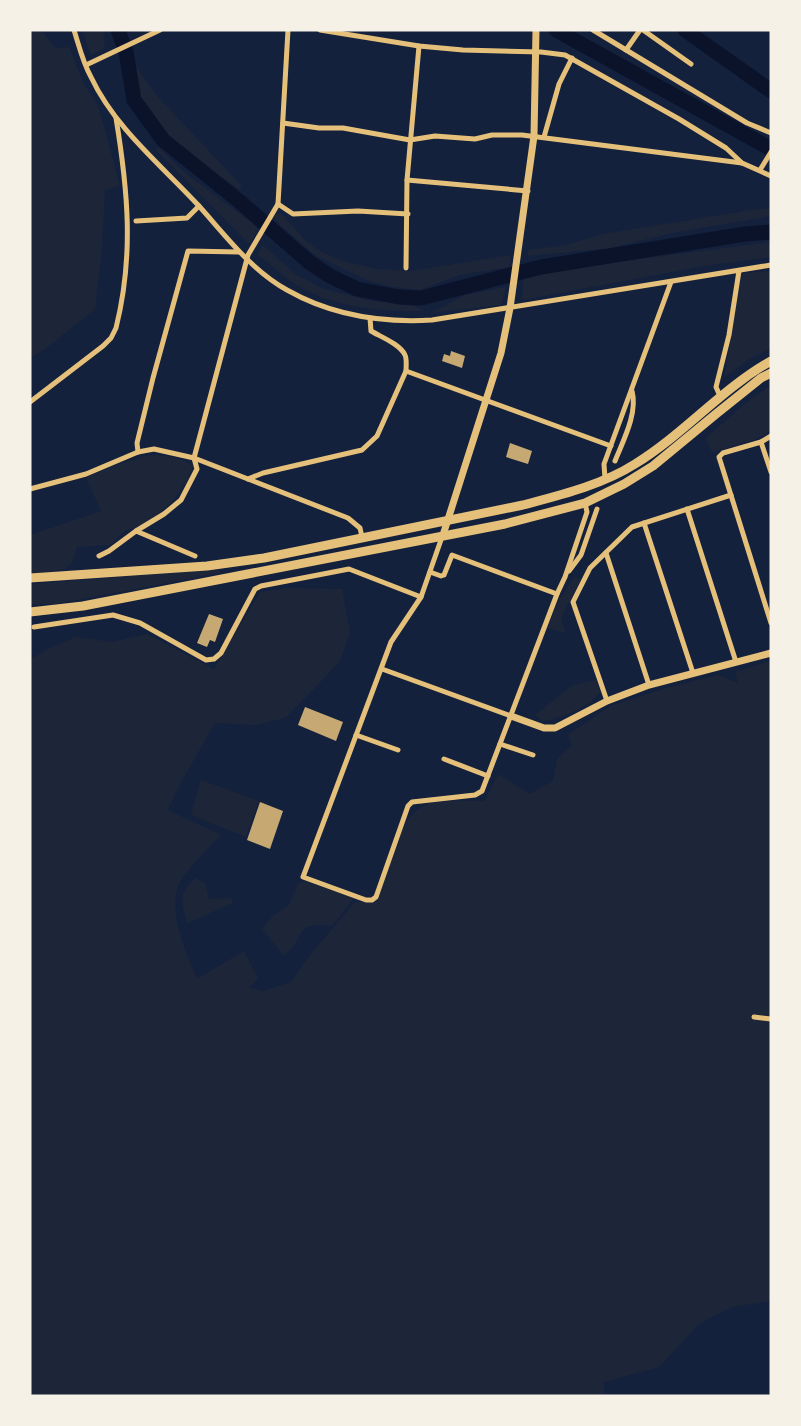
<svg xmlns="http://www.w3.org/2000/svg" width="801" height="1426" viewBox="0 0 801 1426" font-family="Helvetica,sans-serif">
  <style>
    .green { fill: #1d2539 }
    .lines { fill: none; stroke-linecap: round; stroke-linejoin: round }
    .river { stroke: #0b132b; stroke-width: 15 }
    .building { fill: #c6a872 }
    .minor { stroke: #e5c07b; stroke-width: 5 }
    .tertiary { stroke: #e5c07b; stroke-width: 7 }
    .trunk { stroke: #e5c07b; stroke-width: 9 }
  </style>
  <rect width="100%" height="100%" fill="#14213d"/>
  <g class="green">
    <polygon points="30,30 41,30 55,48 69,47 83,82 98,105 120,186 105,190 102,247 95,309 45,349 30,358"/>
    <polygon points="82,30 103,30 105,48 91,55"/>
    <path d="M130,58L157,96L242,186L239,189C203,165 144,126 132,81C130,74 131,65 130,58Z"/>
    <polygon points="158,147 184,172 252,223 258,230 249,244 156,150"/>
    <polygon points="771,208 771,216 677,232 610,248 528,256 528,250 566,245 603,234 750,210"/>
    <polygon points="281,213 306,241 318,250 342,261 378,269 411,271 511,255 509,267 459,275 420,290 393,287 366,280 315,255 280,225 274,217 277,214"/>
    <polygon points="771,242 771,257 704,266 522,300 524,278 540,272"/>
    <path d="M263,245L295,274L324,289L367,300L415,306L424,311C383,312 338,308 302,288C286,279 271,265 257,254Z"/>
    <polygon points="771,271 771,348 751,358 724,377 742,273"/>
    <polygon points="506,287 501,305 431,313 465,295"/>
    <polygon points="771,385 771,431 754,440 712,452 706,438 748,401"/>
    <path d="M150,455C165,456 181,456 193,466L185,484L170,504L145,524L125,531L110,545L77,547L73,561L65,569L30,575V535L101,511L86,477L119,464Z"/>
    <polygon points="220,569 220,573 56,604 30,604 30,584"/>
    <polygon points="574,577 581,579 561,618 566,633 547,628 558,602"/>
    <path d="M286,588L342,589L350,632L340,661L312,691L285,718L256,725L215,723L179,786L168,810L221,835C211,846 188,868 181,880C165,909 186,952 197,979L244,951L258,978L249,988L263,991L291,982L313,951L355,902H372C384,870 395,818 429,803C438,799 473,801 485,801L498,774L530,794L553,781L557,759L572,745L568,735L610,706L663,689L717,675L738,683L735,672L771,661V1301L732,1307L700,1323L659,1367L604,1382V1396H30V660L46,650L76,637L112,642L147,634L214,669L260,592Z"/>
    <path d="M596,680L600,692C589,708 561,718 543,721L535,715L573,685Z"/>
    <polygon points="201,780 259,801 246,837 191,815"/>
    <path d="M196,878L205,883L209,899L231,898L233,903L187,923C182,901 177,894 196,878Z"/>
    <path d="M304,881L355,897L332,926C292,921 307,937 284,956L262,929L272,917L289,905L298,884Z"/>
  </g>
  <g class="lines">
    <g class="river">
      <polyline points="118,30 126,52 134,100 163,140 239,201 309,262 330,276 357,289 399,297 421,298 541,267 745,234 771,232"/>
      <polyline points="556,30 771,149"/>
      <polyline points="685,30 771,91"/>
    </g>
  </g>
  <g class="building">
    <polygon points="451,351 465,356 462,368 442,361 444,354 450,356"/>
    <polygon points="510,443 532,451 528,464 506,457"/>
    <polygon points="209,614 223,619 215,642 210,640 207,647 197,643"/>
    <polygon points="305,707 343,722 336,741 298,725"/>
    <polygon points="260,802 283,811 270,849 247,840"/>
  </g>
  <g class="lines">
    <g class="minor">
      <path d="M74,30C79,46 83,63 91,77C115,128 161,165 199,206C226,236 251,270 287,290C331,315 382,323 432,320L771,265"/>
      <polyline points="320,30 419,46 463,50 541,52 565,55 679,119 726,148 742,163 771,176"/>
      <polyline points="593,30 747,123 771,133"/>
      <polyline points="643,30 691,64"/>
      <polyline points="626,50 640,30"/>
      <polyline points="86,65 160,30"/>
      <polyline points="283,123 319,128 343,128 410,140 435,136 475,139 492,135 522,135 742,163"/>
      <polyline points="544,137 559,84 572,58"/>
      <polyline points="760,170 771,152"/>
      <polyline points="407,180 528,191"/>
      <polyline points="278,204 293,214 358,211 408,214"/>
      <polyline points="136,221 187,218 199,206"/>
      <polyline points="406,268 407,180 419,46"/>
      <polyline points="406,371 611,446"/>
      <polyline points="720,396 716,387 729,335 739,271"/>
      <path d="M30,402L103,346L111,338L116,328C134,256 128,191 116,118"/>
      <polyline points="771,436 761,442 723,453 719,457 771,623"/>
      <polyline points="761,442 771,472"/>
      <polyline points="138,452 137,443 153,378 188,251 239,252"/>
      <path d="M615,461C623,441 638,413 632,391"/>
      <path d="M248,479L263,473L362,450L377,436L406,371C406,367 407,359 405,355C400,344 381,337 371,331L370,318"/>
      <polyline points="605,479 604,464 671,282"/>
      <polyline points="30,489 86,474 138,452 154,449 194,458 348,518 360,528 362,537"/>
      <polyline points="687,509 736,662"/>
      <polyline points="644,523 693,673"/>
      <polyline points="136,531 195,556"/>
      <polyline points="442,537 421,597 391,642 303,877 366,900 372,900 376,897 408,806 412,802 475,795 482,791 557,594 565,577 587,512 585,503"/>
      <polyline points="606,553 649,685"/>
      <polyline points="99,556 109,551 136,531 164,514 181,500 197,469 194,458 248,255 278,204 288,30"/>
      <polyline points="569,571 581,555 597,509"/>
      <polyline points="430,572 441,576 444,575 452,555 557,594"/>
      <polyline points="34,627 113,615 140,623 206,660 214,659 221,653 255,589 261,586 349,569 421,597"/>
      <polyline points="382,669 511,716"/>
      <polyline points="607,701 573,602 590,568 632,527 731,495"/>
      <polyline points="356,735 398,750"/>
      <polyline points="500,744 533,755"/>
      <polyline points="444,759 488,776"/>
      <polyline points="754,1017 771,1019"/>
    </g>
    <g class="tertiary">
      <polyline points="443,535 501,353 510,308 534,136 536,30"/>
      <polyline points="511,716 544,728 555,728 607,701 649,685 771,653"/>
    </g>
    <g class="trunk">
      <path d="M30,578L207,566L264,558L523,505C561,495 602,485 635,464C684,434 721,389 771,361"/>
      <polyline points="30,612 83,606 505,524 585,503 624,484 653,466 716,414 761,378 771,373"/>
    </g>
  </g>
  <rect width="801" height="1426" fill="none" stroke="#f6f1e7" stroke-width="63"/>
</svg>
